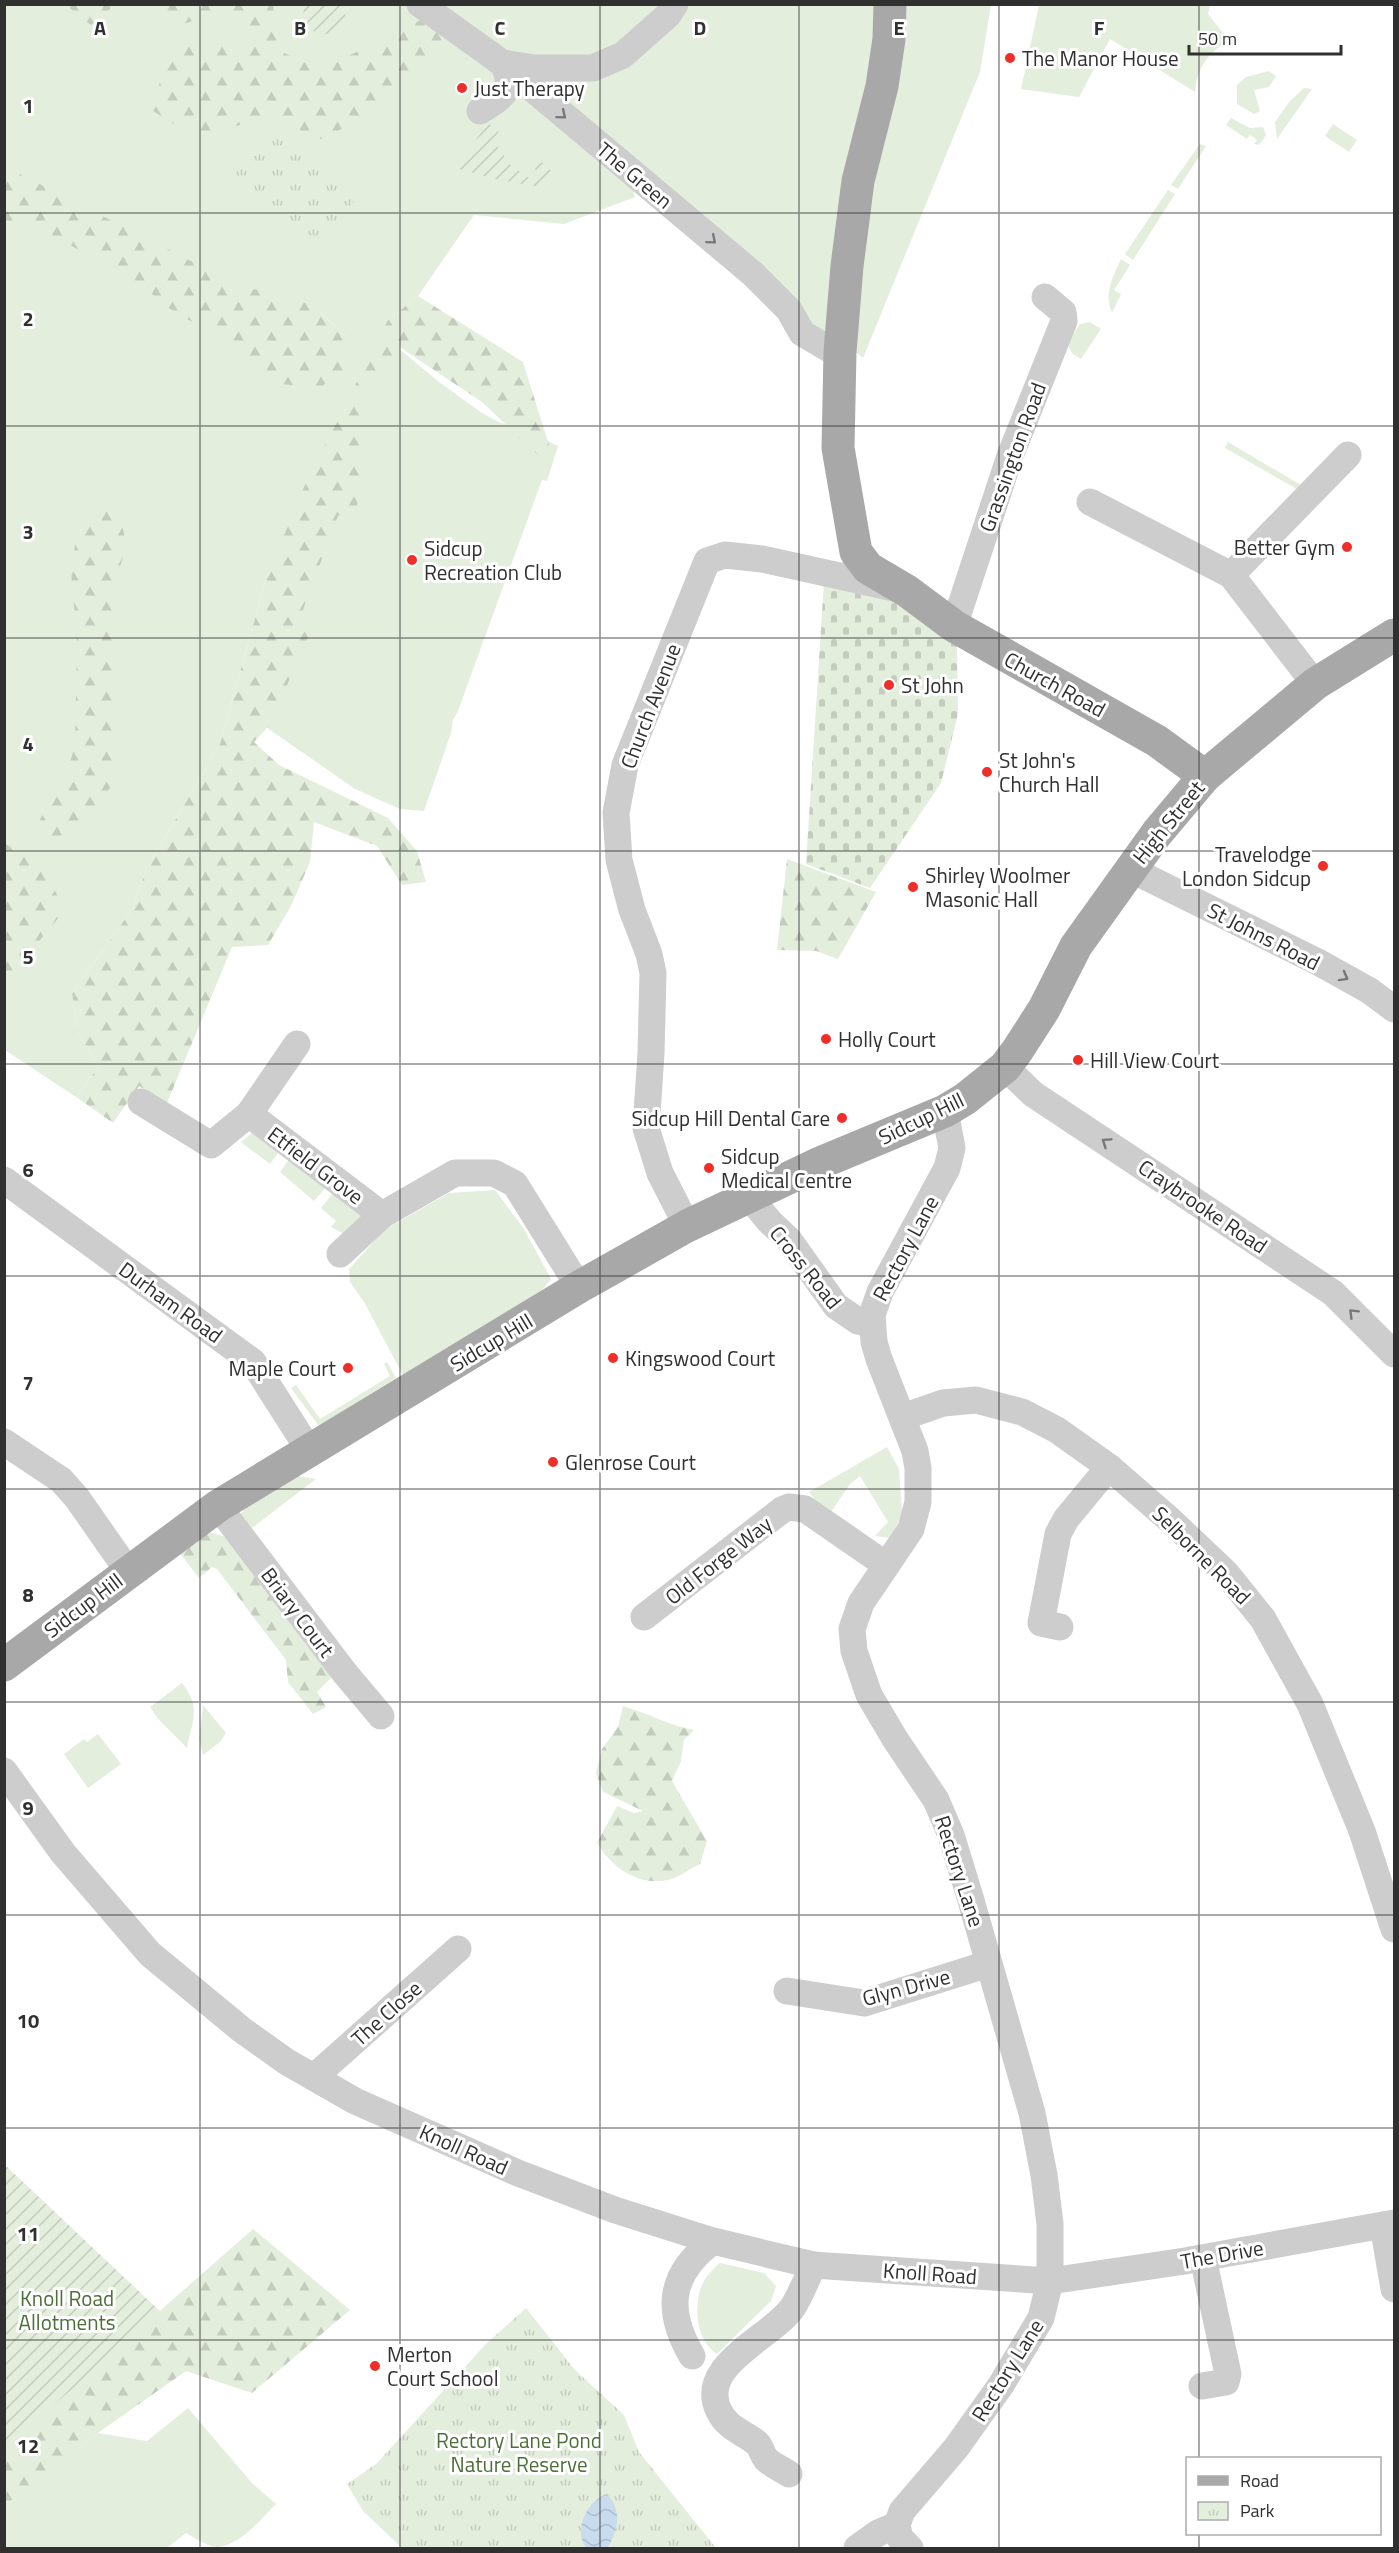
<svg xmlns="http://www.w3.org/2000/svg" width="1399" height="2553" viewBox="0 0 1399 2553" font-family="'Titillium Web',sans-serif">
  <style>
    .grass { fill: #e4eedd; fill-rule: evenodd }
    .forest { fill: url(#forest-firs) }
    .cemetery { fill: url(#cemetery-stones) }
    .park { fill: url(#park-tufts) }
    .garden { fill: url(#garden-furrows) }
    .water { fill: url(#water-waves) }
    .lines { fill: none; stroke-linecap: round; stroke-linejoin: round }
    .minor { stroke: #cdcdcd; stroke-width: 27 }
    .major { stroke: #a8a8a8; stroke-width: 33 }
    .oneway { stroke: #777 }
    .grid { fill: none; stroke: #303030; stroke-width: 1.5; stroke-opacity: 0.55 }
    .poi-dot { fill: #f02e29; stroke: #fff; stroke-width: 2 }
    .labels { text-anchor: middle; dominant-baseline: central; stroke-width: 6; stroke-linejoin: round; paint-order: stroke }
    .poi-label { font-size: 21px; fill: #303030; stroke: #fff; text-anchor: start }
    .street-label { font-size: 21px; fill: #303030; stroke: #fff }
    .park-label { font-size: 21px; fill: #4d6f3a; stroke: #fff }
    .grid-label { font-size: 20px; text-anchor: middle; font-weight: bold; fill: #303030; stroke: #fff; stroke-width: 6; stroke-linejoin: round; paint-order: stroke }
  </style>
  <defs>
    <pattern id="forest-firs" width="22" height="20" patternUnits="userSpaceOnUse" patternTransform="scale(1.5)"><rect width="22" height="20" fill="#e4eedd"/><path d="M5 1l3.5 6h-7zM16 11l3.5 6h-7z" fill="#c4ccbe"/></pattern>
    <pattern id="cemetery-stones" width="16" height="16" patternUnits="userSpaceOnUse" patternTransform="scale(1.5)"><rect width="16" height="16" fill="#e4eedd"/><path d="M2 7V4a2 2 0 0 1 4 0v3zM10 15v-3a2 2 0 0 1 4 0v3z" fill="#c4ccbe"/></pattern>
    <pattern id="park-tufts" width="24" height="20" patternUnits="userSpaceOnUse" patternTransform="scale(1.5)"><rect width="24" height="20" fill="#e4eedd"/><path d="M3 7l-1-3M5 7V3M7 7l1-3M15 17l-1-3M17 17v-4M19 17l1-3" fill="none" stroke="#c4ccbe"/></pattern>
    <pattern id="garden-furrows" width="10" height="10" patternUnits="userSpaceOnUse" patternTransform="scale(1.5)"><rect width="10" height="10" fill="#e4eedd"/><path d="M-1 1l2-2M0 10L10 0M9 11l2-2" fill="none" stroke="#c4ccbe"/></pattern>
    <pattern id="water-waves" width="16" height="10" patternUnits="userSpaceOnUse" patternTransform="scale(1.5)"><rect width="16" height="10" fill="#c8dcee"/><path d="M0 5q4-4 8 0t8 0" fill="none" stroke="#acbdcc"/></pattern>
  </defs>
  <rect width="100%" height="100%" fill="#fff"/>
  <g class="grass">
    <path d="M4,5H991L980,72L863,358L842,341L840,352L629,172L635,197L564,224L474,215L418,296L388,320L266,579L220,744L146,870L131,911L72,993L79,1035L99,1066L76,1097L5,1050ZM320,312L346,336L260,371Z"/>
    <path d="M1039,5H1210L1208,14L1228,39C1207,57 1198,64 1195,92L1110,39L1079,97L1021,89Z"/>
    <polygon points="1269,71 1276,76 1269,87 1254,90 1260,111 1254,114 1237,104 1237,85 1246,77"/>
    <polygon points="1304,88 1312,89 1277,139 1275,122 1290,101"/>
    <polygon points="1231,118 1250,128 1263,127 1266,135 1259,145 1254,144 1257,140 1250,135 1247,139 1226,125"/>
    <polygon points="1333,124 1357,140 1349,152 1325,136"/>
    <polygon points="1200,144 1206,146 1178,189 1171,185"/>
    <polygon points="1168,190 1175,194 1133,260 1125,254"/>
    <path d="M1121,259L1130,265L1114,290L1121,294L1112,313C1104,292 1112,279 1121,259Z"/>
    <polygon points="1090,322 1101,329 1081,359 1073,354 1069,348 1070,339 1080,324"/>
    <polygon points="398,348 439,382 482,413 499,422 534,434 558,446 547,481 542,480 458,711 453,720 451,733 424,811 400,809 355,789 263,725 362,396"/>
    <polygon points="1228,442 1306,488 1302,492 1225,448"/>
    <polygon points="257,1129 281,1149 270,1164 241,1142"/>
    <polygon points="290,1158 327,1186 314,1201 280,1172"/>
    <polygon points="495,1190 524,1229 551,1279 534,1300 404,1377 364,1302 350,1282 349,1269 384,1230 449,1193"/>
    <polygon points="334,1192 363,1217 348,1236 331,1227 336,1221 321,1208"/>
    <polygon points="387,1362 396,1378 319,1426 291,1388 296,1385 320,1419 390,1376 384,1364"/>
    <polygon points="887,1447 899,1469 902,1514 891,1538 875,1536 888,1522 860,1476 850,1484 828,1516 809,1492"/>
    <polygon points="297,1476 316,1479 252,1528 240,1515 245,1508"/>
    <path d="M182,1683C201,1708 193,1718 187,1748L159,1720L150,1707Z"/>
    <polygon points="203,1705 226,1733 220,1742 203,1755 199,1739"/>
    <polygon points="98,1734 121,1764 88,1788 64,1754 84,1739 87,1742"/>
    <path d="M720,2263L764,2273L776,2286L771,2301L717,2354C696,2341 693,2306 702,2285C706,2276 712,2270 720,2263Z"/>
    <path d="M188,2408L252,2483L276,2504C262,2518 234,2553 211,2546C203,2543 194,2538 186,2533L167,2548H5V2504L98,2433L147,2441Z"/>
  </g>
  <g class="forest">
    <polygon points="66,5 115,5 91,25"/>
    <polygon points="152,5 273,5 278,50 320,70 425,18 446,33 415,76 366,117 321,139 308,135 274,115 196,138 150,109 173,47 247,41 245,18 209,16 170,28"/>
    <polygon points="4,166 236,284 312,305 346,336 350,367 319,388 272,383 236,348 167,307 138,282 35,226 5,224"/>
    <polygon points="418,296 523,362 549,445 540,457 482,402 401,348 364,397 357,508 338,516 298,623 310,633 269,726 254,742 279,765 388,818 417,851 426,882 402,885 377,846 314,822 310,862 291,906 268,945 232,947 167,1103 139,1086 113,1123 76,1097 99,1066 79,1035 72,993 131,911 146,870 220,744 266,579 304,487 388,320"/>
    <polygon points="118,510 127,545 113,588 116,673 115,782 73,832 48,839 40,819 62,788 75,746 77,643 71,569 76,539 89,511"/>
    <polygon points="5,844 40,862 65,910 5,982"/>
    <polygon points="787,859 876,892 838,959 816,951 777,950"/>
    <polygon points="212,1533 226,1537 332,1677 317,1692 326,1707 313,1714 288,1682 286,1660 217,1569 212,1567 199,1578 176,1548 198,1534"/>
    <path d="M623,1706C648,1713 670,1726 694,1730L684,1740L681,1761L672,1781L707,1841L700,1864C691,1868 681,1876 671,1879C640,1888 612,1868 597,1843L617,1806L634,1813L643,1811L603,1792L596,1773L602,1749L618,1727Z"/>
    <polygon points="253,2229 350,2310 252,2393 186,2371 98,2433 5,2505 5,2447"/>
  </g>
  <polygon class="cemetery" points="824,582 907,597 957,643 958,714 941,783 870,888 806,864"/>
  <g class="park">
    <polygon points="271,127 358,196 317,248 230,180"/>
    <polygon points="526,2308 575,2370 624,2415 639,2452 716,2548 402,2548 363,2511 347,2484 376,2464 486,2344"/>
  </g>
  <g class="garden">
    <path d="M305,5H344C355,45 293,42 305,5Z"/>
    <polygon points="488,123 499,132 491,141 504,152 504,163 507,166 509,164 529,178 536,170 534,167 540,160 551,171 539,187 495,179 456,168"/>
    <polygon points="5,2165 161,2312 5,2447 4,2447"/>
  </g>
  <path class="water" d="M607,2494C622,2509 619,2532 607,2548H586C573,2529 587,2501 607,2494Z"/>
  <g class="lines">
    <g class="minor">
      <polyline points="420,4 502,63 753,274 789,310 802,333 829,349 840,352"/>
      <polyline points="502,63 534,68 593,68 623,55 668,15 675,4"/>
      <path d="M480,111C500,99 518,88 502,63"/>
      <polyline points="1090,502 1231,575 1315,684"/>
      <polyline points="1231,575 1348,455"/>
      <polyline points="954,626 1010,456 1064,321 1063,312 1045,297"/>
      <polyline points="1130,869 1318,962 1370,991 1394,1009"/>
      <polyline points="1005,1067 1033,1094 1333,1293 1394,1354"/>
      <polyline points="141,1102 211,1145 249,1114 297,1044"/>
      <polyline points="249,1114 382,1215"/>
      <polyline points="4,1180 253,1362 309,1450"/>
      <polyline points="749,1197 770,1222 789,1240 836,1306 858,1321 871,1324"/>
      <polyline points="687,1226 660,1173 646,1128 651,1053 653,973 649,954 632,910 619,860 616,813 625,765 707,561 725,555 762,559 894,588"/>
      <polyline points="340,1254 382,1215 455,1173 494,1173 515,1184 579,1287"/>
      <polyline points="903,1417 943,1403 976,1400 1022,1412 1057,1430 1109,1467 1170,1520 1226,1573 1263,1619 1310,1704 1362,1831 1394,1929"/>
      <polyline points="4,1442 61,1480 77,1498 128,1571"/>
      <polyline points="218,1506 344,1672 381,1716"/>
      <polyline points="644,1617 782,1510 789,1507 805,1509 886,1565"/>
      <polyline points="1060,1627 1041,1623 1058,1534 1066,1519 1109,1467"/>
      <polyline points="4,1771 63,1853 150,1954 242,2030 287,2062 355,2101 518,2173 615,2210 713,2241 813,2265 1050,2281 1185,2261 1394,2223"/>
      <polyline points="787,1991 864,2003 988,1964"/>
      <polyline points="314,2077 458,1949"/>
      <polyline points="1383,2225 1394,2289"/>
      <path d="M692,2356C665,2310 669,2274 713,2241"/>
      <polyline points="1202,2386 1226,2382 1228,2374 1203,2258"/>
      <path d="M789,2474C782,2469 771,2465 766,2459C762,2454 761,2447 757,2443C743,2432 727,2428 719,2411C696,2365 773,2337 793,2307C801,2294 807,2279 813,2265"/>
      <polyline points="897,2525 900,2538 910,2548"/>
      <polyline points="857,2548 878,2533 897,2525 902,2511 956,2448 1001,2385 1041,2318 1050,2281 1050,2224 1044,2175 1032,2113 970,1897 951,1835 936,1800 895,1739 869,1695 854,1651 852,1629 861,1603 911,1529 918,1502 918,1468 915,1451 879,1359 874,1342 872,1315 880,1292 947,1168 952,1148 945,1111"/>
    </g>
    <g class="major">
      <polyline points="890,4 889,39 882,86 858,181 847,266 840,352 838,448 856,552 868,568 907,591 954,626 1157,741 1205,776"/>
      <polyline points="4,1665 218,1506 579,1287 687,1226 820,1163 945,1111 965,1099 1005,1067 1017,1051 1044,1009 1076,946 1157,833 1205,776 1315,684 1394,635"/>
    </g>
  </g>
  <defs><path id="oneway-chevron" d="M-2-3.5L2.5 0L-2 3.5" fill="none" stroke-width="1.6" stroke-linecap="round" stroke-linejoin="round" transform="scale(1.5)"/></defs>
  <g class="oneway">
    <use href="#oneway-chevron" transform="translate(562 115) rotate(40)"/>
    <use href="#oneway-chevron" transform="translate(712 240) rotate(40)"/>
    <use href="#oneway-chevron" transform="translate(1344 977) rotate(29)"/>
    <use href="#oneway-chevron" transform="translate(1106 1142) rotate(-146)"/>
    <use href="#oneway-chevron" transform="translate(1353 1313) rotate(-135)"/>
  </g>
  <path class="grid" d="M200,4V2548M400,4V2548M600,4V2548M799,4V2548M999,4V2548M1199,4V2458M4,213H1394M4,426H1394M4,638H1394M4,851H1394M4,1064H1394M4,1276H1394M4,1489H1394M4,1702H1394M4,1915H1394M4,2128H1394M4,2340H1394M1199,2534V2548"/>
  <g class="poi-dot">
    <circle cx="1010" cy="58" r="6"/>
    <circle cx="462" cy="88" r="6"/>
    <circle cx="1347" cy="547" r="6"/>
    <circle cx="412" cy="560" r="6"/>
    <circle cx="889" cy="685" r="6"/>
    <circle cx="987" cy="772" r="6"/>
    <circle cx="1323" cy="866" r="6"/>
    <circle cx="913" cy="887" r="6"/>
    <circle cx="826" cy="1039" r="6"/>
    <circle cx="1078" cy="1060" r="6"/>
    <circle cx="842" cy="1118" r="6"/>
    <circle cx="709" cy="1168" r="6"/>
    <circle cx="613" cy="1358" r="6"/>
    <circle cx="348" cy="1368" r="6"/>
    <circle cx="553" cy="1462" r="6"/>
    <circle cx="375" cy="2366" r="6"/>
  </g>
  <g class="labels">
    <g class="poi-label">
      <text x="1022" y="58">The Manor House</text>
      <text x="474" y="88">Just Therapy</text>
      <text x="1335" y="547" text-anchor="end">Better Gym</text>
      <text x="424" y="548">Sidcup<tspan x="424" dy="24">Recreation Club</tspan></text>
      <text x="901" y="685">St John</text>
      <text x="999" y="760">St John's<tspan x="999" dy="24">Church Hall</tspan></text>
      <text x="1311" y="854" text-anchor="end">Travelodge<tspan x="1311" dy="24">London Sidcup</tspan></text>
      <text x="925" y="875">Shirley Woolmer<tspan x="925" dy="24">Masonic Hall</tspan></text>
      <text x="838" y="1039">Holly Court</text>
      <text x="1090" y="1060">Hill View Court</text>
      <text x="830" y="1118" text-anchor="end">Sidcup Hill Dental Care</text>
      <text x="721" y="1156">Sidcup<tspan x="721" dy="24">Medical Centre</tspan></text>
      <text x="625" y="1358">Kingswood Court</text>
      <text x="336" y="1368" text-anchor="end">Maple Court</text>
      <text x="565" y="1462">Glenrose Court</text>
      <text x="387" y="2354">Merton<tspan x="387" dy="24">Court School</tspan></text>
    </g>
    <g class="street-label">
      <text transform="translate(635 175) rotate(40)">The Green</text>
      <text transform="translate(1012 457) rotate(-70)">Grassington Road</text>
      <text transform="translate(1055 684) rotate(29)">Church Road</text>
      <text transform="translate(650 706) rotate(-69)">Church Avenue</text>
      <text transform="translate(1168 822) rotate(-51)">High Street</text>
      <text transform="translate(1264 936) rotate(27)">St Johns Road</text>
      <text transform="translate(921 1118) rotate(-26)">Sidcup Hill</text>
      <text transform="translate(316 1165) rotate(37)">Etfield Grove</text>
      <text transform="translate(1203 1206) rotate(34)">Craybrooke Road</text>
      <text transform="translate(905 1248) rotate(-62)">Rectory Lane</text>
      <text transform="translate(806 1267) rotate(51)">Cross Road</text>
      <text transform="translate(171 1302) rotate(36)">Durham Road</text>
      <text transform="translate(491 1342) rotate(-31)">Sidcup Hill</text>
      <text transform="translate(1202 1555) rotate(45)">Selborne Road</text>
      <text transform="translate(718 1560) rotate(-38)">Old Forge Way</text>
      <text transform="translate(83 1605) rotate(-37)">Sidcup Hill</text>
      <text transform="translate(298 1612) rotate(53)">Briary Court</text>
      <text transform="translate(960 1871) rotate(72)">Rectory Lane</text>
      <text transform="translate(906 1987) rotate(-15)">Glyn Drive</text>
      <text transform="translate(386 2013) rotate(-42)">The Close</text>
      <text transform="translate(464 2149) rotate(24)">Knoll Road</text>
      <text transform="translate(1222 2254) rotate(-10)">The Drive</text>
      <text transform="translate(930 2273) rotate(4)">Knoll Road</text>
      <text transform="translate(1007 2370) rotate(-58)">Rectory Lane</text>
    </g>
    <g class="park-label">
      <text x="67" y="2298">Knoll Road<tspan x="67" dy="24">Allotments</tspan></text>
      <text x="519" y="2440">Rectory Lane Pond<tspan x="519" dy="24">Nature Reserve</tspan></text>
    </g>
  </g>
  <g class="grid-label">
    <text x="100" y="35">A</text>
    <text x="300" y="35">B</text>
    <text x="500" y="35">C</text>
    <text x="700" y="35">D</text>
    <text x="899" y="35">E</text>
    <text x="1099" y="35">F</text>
    <text x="28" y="113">1</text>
    <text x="28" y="326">2</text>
    <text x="28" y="539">3</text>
    <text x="28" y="751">4</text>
    <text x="28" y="964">5</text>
    <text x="28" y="1177">6</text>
    <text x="28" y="1390">7</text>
    <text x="28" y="1602">8</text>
    <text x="28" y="1815">9</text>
    <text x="28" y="2028">10</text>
    <text x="28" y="2241">11</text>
    <text x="28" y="2453">12</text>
  </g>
  <rect width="1399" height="2553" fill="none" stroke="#303030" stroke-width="12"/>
  <rect x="1186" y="2457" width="195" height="78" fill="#ffffff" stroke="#acacac" stroke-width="1.5"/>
  <rect x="1198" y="2476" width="30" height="9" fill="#a8a8a8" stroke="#acacac" stroke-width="1.5"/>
  <text x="1240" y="2487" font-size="18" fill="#303030">Road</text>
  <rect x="1198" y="2502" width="30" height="18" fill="url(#park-tufts)" stroke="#acacac" stroke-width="1.5"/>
  <text x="1240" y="2517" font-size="18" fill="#303030">Park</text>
  <path d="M1189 45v9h152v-9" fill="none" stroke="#303030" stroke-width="3"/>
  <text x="1198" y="45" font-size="18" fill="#303030" stroke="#ffffff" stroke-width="4.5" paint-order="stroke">50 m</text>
</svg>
